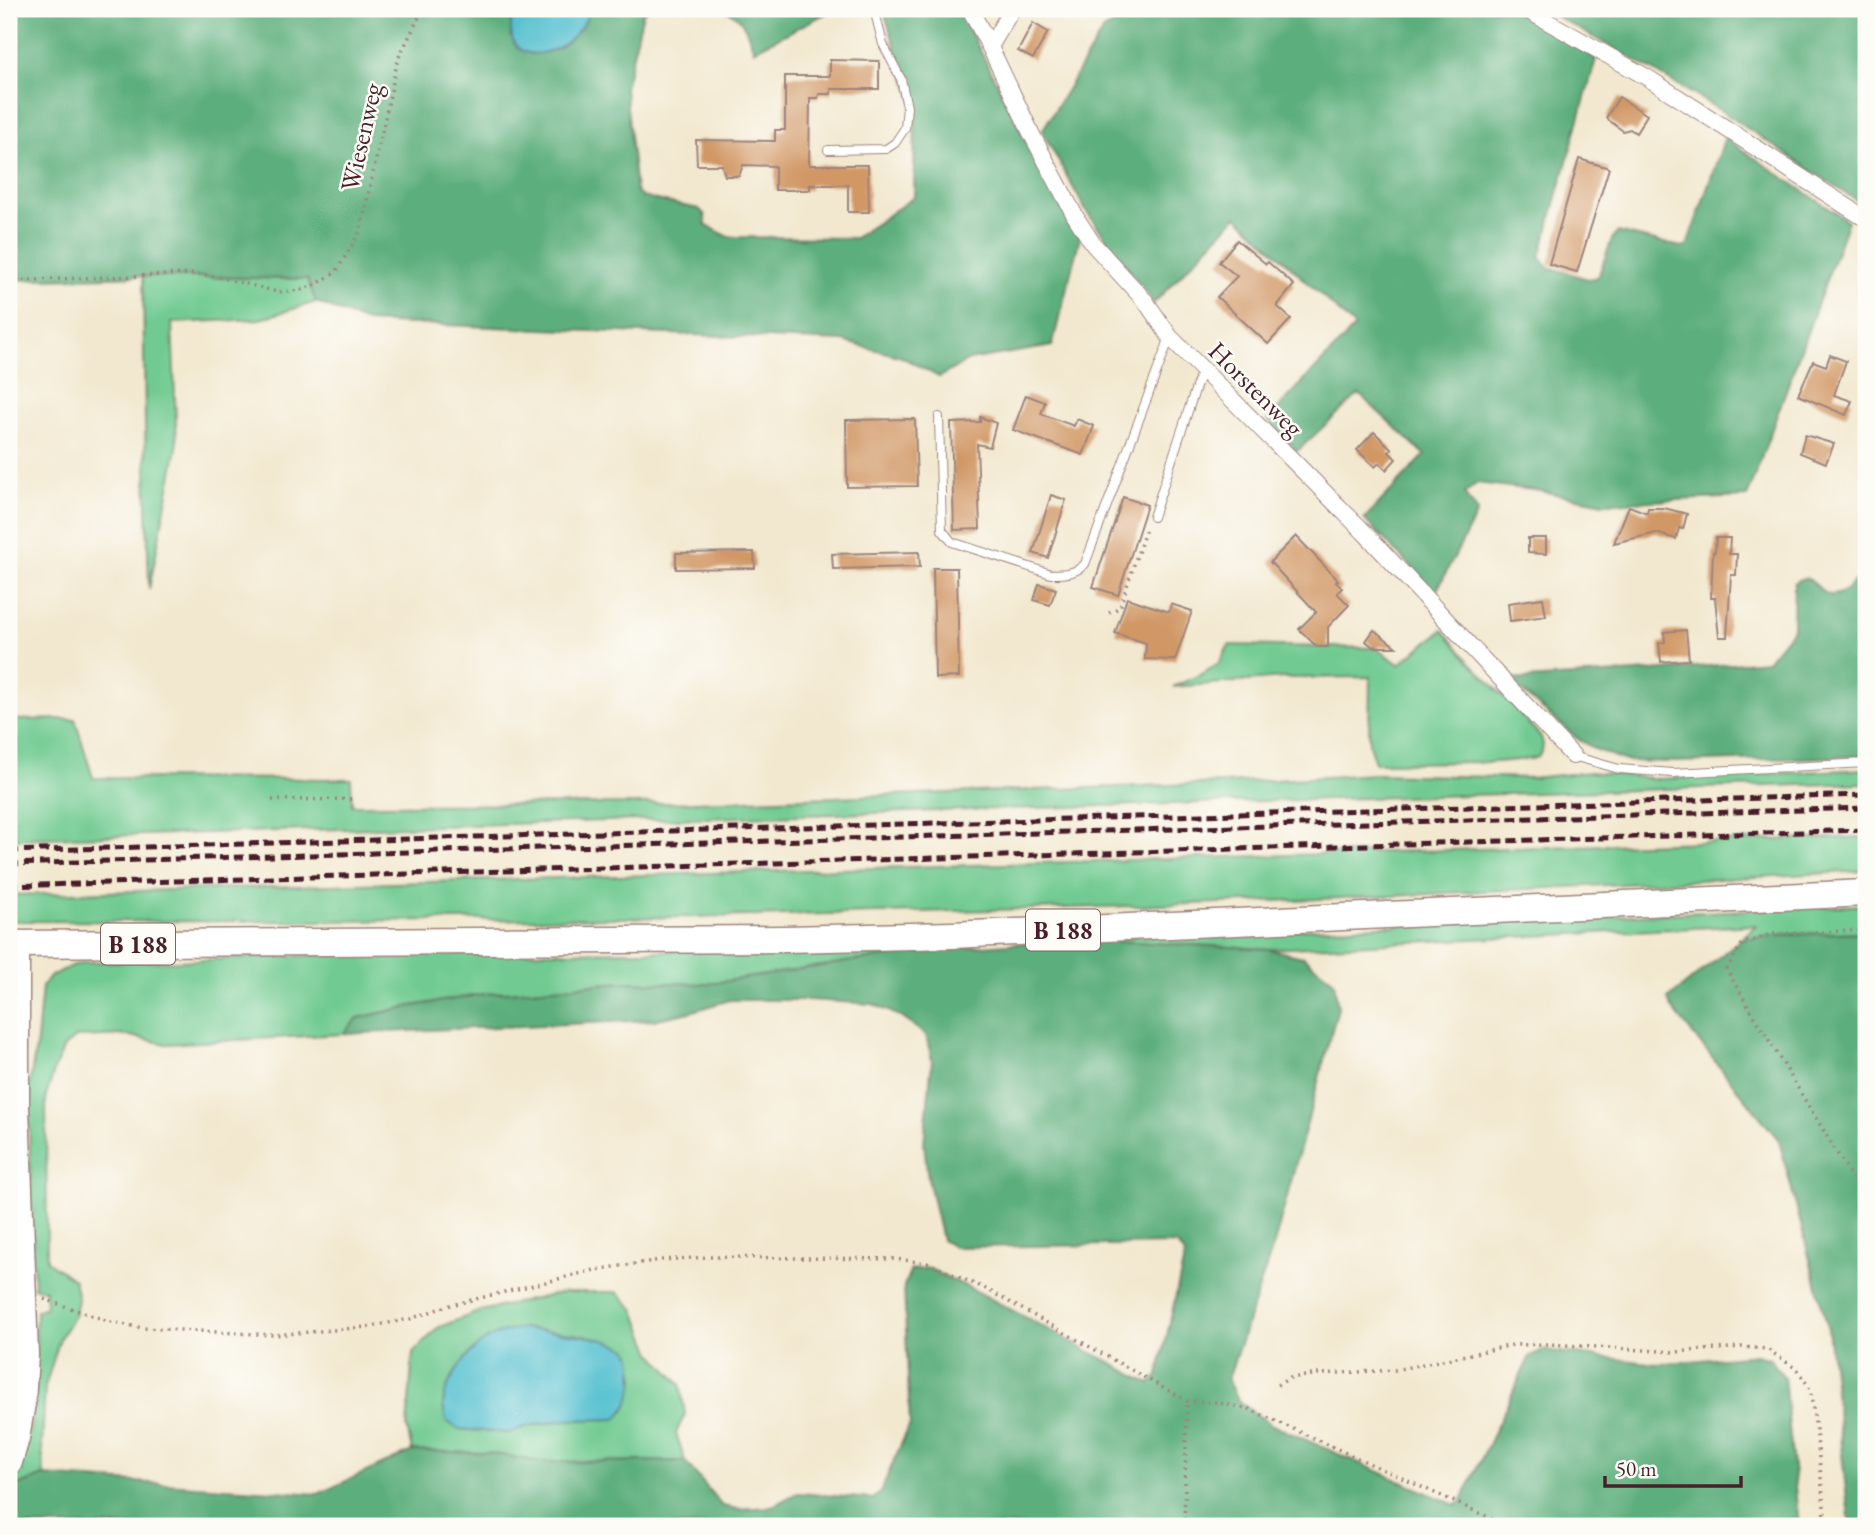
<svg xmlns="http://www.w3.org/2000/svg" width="1875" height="1535" viewBox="0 0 1875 1535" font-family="'EB Garamond',serif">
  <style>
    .green { fill: #71ca91; stroke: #5e745e; stroke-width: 2; fill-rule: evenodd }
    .forest { fill: #5cae7b; stroke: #536653; stroke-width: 2 }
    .water { fill: #56c1d0; stroke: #50707e; stroke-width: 2 }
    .building { fill: #d19866 }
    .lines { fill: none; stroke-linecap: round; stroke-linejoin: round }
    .service-casing { stroke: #9e847d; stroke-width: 10 }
    .minor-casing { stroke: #9e847d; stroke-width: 18 }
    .primary-casing { stroke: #9e847d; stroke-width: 29 }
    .path { stroke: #9e847d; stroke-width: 3.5; stroke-dasharray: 2 5; stroke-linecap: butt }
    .service { stroke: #fff; stroke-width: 8 }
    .minor { stroke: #fff; stroke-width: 16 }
    .primary { stroke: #fff; stroke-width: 26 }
    .rail { stroke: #4a1f2b; stroke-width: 5; stroke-dasharray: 10 5; stroke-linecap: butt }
    .labels { text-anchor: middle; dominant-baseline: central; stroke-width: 5; stroke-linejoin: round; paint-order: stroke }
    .shield { fill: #fdfcf7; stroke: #806168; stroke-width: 2 }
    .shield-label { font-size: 24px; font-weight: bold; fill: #4a1f2b }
    .street-label { font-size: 26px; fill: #4a1f2b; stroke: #fdfcf7 }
  </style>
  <rect width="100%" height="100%" fill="#fdfcf7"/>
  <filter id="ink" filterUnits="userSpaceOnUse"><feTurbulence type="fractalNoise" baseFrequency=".0143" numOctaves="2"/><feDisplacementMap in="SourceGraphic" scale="14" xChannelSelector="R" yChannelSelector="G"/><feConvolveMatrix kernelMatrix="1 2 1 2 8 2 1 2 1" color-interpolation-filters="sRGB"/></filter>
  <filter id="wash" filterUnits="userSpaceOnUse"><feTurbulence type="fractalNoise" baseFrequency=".00686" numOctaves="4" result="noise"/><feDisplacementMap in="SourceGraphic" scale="28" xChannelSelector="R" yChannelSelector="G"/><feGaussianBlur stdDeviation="1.57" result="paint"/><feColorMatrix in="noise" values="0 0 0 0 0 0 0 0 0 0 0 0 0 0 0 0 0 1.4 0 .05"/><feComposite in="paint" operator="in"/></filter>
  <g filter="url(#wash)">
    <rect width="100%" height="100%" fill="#f2e8cf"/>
    <g class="green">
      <polygon points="143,276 307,279 316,302 260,319 172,323 177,447 149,589 145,423"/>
      <polygon points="1443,630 1469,661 1517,710 1541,737 1543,744 1542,751 1538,757 1531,759 1495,762 1375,763 1369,744 1370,677 1283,678 1173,687 1204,673 1219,663 1229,645 1376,648 1399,664"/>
      <polygon points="75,719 93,778 351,779 352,805 638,804 1225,783 1376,774 1531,778 1590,772 1660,779 1866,769 1866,783 9,839 9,720"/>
      <path d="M1866,837V871C1708,879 1549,889 1391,896C930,916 469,923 9,921V895Z"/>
      <polygon points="1866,905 1866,932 1775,935 1741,939 1756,925 1268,949 1074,939"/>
      <polygon points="955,948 853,961 708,984 621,982 485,994 412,1006 358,1018 343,1034 166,1044 126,1035 76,1037 64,1047 56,1065 46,1096 47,1261 74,1280 78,1299 75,1314 60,1338 45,1387 42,1447 44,1476 12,1488 23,1461 35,1405 36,1311 46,1307 45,1290 34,1287 28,1093 37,1041 42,987 51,976 71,966 86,962 178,961 342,954"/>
      <path d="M565,1292H617L634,1309L652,1353L680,1384L685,1414L676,1433L685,1461L540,1462L490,1453L412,1451L407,1427L413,1353L439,1327L481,1311ZM521,1328L588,1336L625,1348L631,1355L635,1379L615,1419L563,1420L525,1427L509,1433L459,1429L446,1420Z"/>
    </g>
    <g class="forest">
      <path d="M9,9H514L511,22V36L530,54C538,52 550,52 558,48C571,41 587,23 590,9H649L643,13L625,88L636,191L642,197L699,209L705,215L706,225L728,237L855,238L914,197L915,108L883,9H959L1027,142L1080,237L1052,346L969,360L939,377L902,357L843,341L366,322L316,302L307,279L143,276L9,280Z"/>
      <path d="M721,9H833L827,13L754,50C747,31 743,14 721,9Z"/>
      <path d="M1146,9H1510L1596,59L1540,257L1548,267L1588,279L1598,277L1612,239L1618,232L1681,247L1687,246L1725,138L1848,221L1747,497L1604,503L1534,490L1477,483L1465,493C1466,501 1476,504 1477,513L1436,592L1364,519L1425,455L1359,394L1297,451L1267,420L1355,327L1237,216L1154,303L1086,211L1042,131L1103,30Z"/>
      <polygon points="1543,9 1866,9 1866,207 1723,112 1654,71"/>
      <path d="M1866,566V756L1676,762L1626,761L1599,751L1579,740L1508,680L1651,671L1767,661L1793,629L1794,583C1817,565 1816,606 1843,592C1852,587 1860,574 1866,566Z"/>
      <polygon points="1866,932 1866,1526 1850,1526 1828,1329 1779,1140 1671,1007 1668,999 1741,939 1775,935"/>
      <polygon points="1074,939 1268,949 1303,957 1334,981 1338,1008 1275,1241 1228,1379 1239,1402 1272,1425 1455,1505 1462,1500 1530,1356 1544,1350 1657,1364 1756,1355 1770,1359 1784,1377 1799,1526 9,1526 9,1487 12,1488 44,1476 318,1494 412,1451 490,1453 540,1462 685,1461 722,1506 738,1509 771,1507 797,1493 873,1499 880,1493 910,1424 904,1286 911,1270 928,1268 978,1292 1150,1384 1158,1376 1185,1254 1176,1244 954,1247 942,1240 928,1178 924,1143 932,1060 926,1035 900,1016 873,1004 809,1000 730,1000 690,1012 653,1020 343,1034 358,1018 412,1006 485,994 621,982 708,984 853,961 955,948"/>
    </g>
    <g class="water">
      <path d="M514,9H590C588,22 568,44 555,49C536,57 512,56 511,30C511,22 511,16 514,9Z"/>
      <path d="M521,1328C541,1331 623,1336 631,1354C633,1359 634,1381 633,1386C630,1398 626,1413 615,1419L563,1420L525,1427L509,1433L459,1429L446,1421C445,1415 443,1409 443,1404C446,1379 468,1350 489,1338C498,1332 510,1331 521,1328Z"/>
    </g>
    <g id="blocks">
      <g class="building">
        <polygon points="1033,23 1048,32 1033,59 1018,51"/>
        <polygon points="830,60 879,61 879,89 831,89 831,94 819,94 818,98 810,98 809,165 868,165 869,212 848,212 848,185 810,185 810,190 775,190 775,166 743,165 739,176 725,176 722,165 697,165 696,140 775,141 775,130 785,130 785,76 830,76"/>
        <polygon points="1619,97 1647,115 1636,133 1630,129 1623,131 1606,118"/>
        <polygon points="1579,159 1609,168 1577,272 1549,264"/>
        <polygon points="1237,240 1266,264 1268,262 1294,285 1277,306 1291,319 1268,344 1217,297 1237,276 1219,262"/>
        <polygon points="1830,355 1846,361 1834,395 1852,401 1846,415 1798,395 1813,361 1826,366"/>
        <polygon points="1026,395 1045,402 1041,414 1074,426 1077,419 1094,426 1083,455 1013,430"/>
        <polygon points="980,417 996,423 990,447 977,444 980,529 954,530 951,423 980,422"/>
        <polygon points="915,419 917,486 847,487 846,420"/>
        <polygon points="1374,432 1392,449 1389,452 1396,459 1386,470 1379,463 1375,467 1357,450"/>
        <polygon points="1805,435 1834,444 1826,463 1800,453"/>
        <polygon points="1051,495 1066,500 1048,558 1033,553"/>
        <polygon points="1123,497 1147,505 1118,595 1093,587"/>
        <polygon points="1629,506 1647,513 1648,508 1664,508 1687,514 1683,529 1679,528 1676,539 1656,533 1614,543"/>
        <polygon points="1296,536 1338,580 1336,582 1342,588 1337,593 1349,605 1328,627 1328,647 1317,647 1299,629 1316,612 1270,562"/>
        <polygon points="1528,538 1546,538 1546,554 1528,553"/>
        <polygon points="1716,538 1730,538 1729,554 1737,554 1736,575 1731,575 1727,637 1719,637 1715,598 1711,598 1713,552 1715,552"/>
        <polygon points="754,552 755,568 676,569 676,553"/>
        <polygon points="919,552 920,567 833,569 832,554"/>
        <polygon points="933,568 957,568 959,677 935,678"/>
        <polygon points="1039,584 1056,589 1050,605 1034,600"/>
        <polygon points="1127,598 1169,612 1171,604 1192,611 1175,660 1145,659 1146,643 1115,633"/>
        <polygon points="1543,598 1546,616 1510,621 1508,603"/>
        <polygon points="1374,630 1396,647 1373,647 1366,641"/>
        <polygon points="1686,630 1689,660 1661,662 1659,643 1665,642 1664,632"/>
      </g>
    </g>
  </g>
  <g filter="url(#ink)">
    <use href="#blocks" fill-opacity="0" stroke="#9e847d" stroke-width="2"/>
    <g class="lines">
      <g class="service-casing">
        <g id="service">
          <polyline points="828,150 886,149 895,143 905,128 907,107 901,79 883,44 874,9"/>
          <path d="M939,417L942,530L952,542L1051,574C1065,574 1075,574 1085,564L1170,337"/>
          <polyline points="1153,517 1202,369"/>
          <polyline points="1573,756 1619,769 1673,773 1866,763"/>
        </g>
      </g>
      <g class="minor-casing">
        <g id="minor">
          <polyline points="970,9 990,47 1032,135 1075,216 1093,244 1146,302 1170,337 1364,532 1573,756"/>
          <polyline points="1525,9 1648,78 1866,219"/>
          <polyline points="990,47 1012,9"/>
        </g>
      </g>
      <g class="primary-casing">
        <g id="primary">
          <polyline points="9,944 786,939 952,935 1866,893"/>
          <polyline points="9,1462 16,1438 22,1403 25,1355 16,1107 16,944"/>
        </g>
      </g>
      <g class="path">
        <polyline points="9,281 185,274 211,275 278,292 301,290 317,284 336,272 360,232 398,59 423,9"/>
        <polyline points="1109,613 1120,607 1146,528"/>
        <polyline points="272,800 354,799"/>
        <polyline points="1866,930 1772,934 1743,943 1726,969 1854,1181 1866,1196"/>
        <polyline points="44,1299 111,1322 143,1328 274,1335 367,1327 410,1319 447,1306 595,1270 661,1260 709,1257 895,1259 927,1263 986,1289 1187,1401 1215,1402 1249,1409 1508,1526"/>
        <polyline points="1277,1385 1290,1378 1319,1374 1395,1370 1513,1345 1549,1344 1675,1352 1742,1347 1767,1349 1798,1370 1810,1389 1816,1429 1826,1526"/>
        <polyline points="1184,1526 1187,1401"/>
      </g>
      <use href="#service" class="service"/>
      <use href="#minor" class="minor"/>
      <use href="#primary" class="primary"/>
      <g class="rail">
        <polyline points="9,851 1866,795"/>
        <polyline points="9,864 1866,808"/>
        <polyline points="9,886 1866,830"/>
      </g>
    </g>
  </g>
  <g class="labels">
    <g class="shield">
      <rect x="1026" y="909.5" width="74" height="41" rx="5"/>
      <rect x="101" y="923.5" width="74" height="41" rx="5"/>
    </g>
    <g class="shield-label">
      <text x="1063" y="930">B 188</text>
      <text x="138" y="944">B 188</text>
    </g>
    <g class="street-label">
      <text transform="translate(361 137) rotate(-77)">Wiesenweg</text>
      <text transform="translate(1256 389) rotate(45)">Horstenweg</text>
    </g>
  </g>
  <rect width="1875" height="1535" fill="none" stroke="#fdfcf7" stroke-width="35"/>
  <path d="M1605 1476v10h136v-10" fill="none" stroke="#4a1f2b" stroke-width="3.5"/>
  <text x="1616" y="1476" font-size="21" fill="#4a1f2b" stroke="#fdfcf7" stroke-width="5" paint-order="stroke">50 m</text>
</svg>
